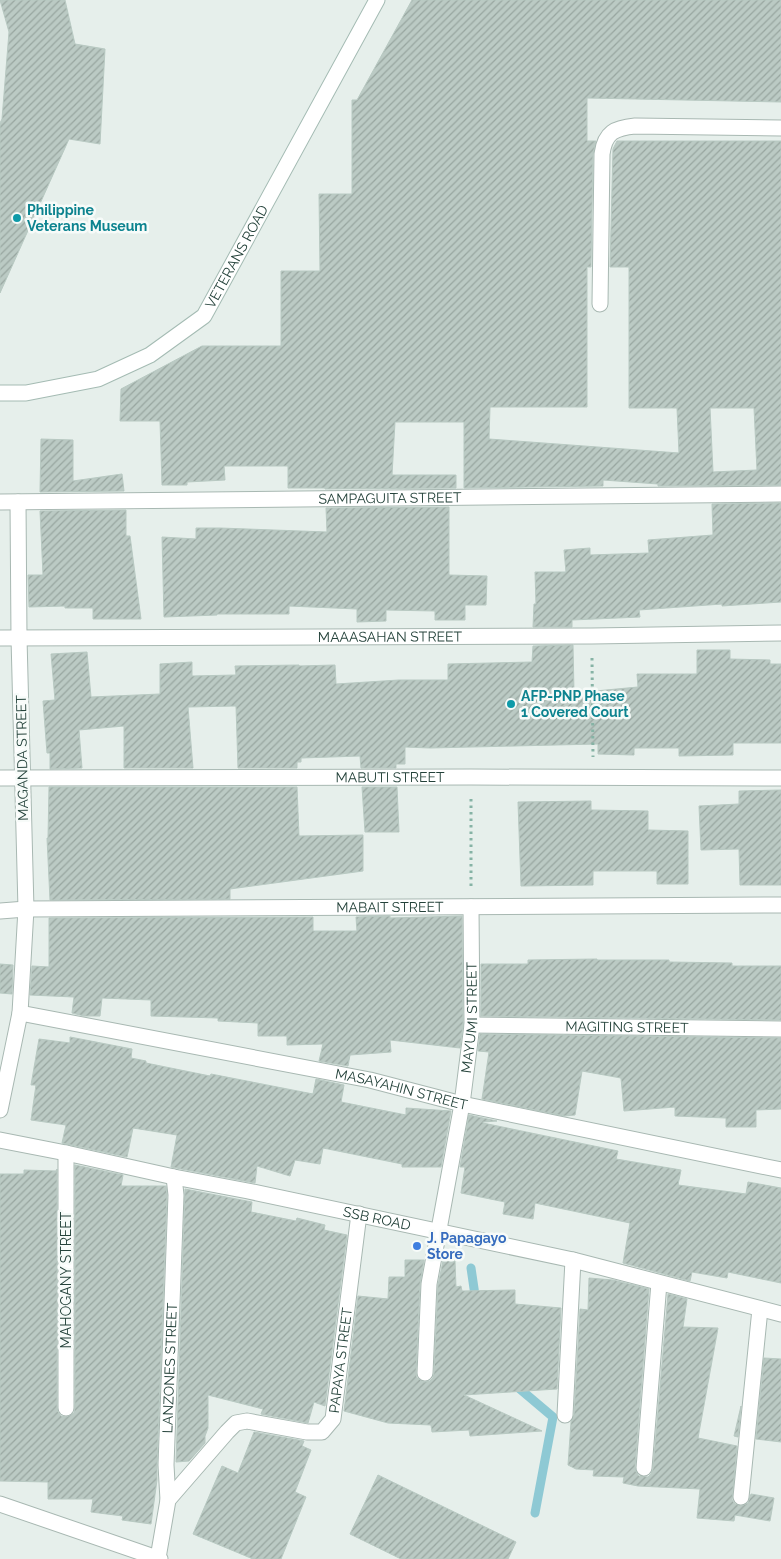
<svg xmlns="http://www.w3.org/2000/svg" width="781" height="1559" viewBox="0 0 781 1559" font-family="Raleway,sans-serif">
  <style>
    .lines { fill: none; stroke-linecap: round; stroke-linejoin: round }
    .stream { stroke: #8ec9d4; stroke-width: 9 }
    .building { fill: url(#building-hatch); stroke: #b8c9c2; fill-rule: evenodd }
    .lane-casing { stroke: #a8b8b2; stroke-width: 17 }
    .street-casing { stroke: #a8b8b2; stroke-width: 17 }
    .secondary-casing { stroke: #a4bbb3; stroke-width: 17 }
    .path { stroke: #86b3a5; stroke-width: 3; stroke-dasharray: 2.5 4; stroke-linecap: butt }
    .lane { stroke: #fff; stroke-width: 15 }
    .street { stroke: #fff; stroke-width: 15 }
    .secondary { stroke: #fff; stroke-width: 15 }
    .culture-dot { fill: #0f9aa8; stroke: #f7fbf9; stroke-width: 2 }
    .shop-dot { fill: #3f7fe0; stroke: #f7fbf9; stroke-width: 2 }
    .labels { text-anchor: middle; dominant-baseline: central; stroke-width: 5; stroke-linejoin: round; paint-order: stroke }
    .culture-label { font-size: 14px; font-weight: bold; fill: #0d838f; stroke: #f7fbf9; text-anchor: start }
    .street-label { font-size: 14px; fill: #24423a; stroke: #f7fbf9 }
    .shop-label { font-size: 14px; font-weight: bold; fill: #366cbe; stroke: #f7fbf9; text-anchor: start }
  </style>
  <defs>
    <pattern id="building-hatch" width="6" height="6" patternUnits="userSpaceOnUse" patternTransform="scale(1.25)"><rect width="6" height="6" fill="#bbcac4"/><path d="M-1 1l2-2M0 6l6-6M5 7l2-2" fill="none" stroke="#98a6a0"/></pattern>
  </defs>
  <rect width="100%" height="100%" fill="#e6efeb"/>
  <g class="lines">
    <g class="stream">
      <polyline points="471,1268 476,1302"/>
      <polyline points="514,1384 553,1417 535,1513"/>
    </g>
  </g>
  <g class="building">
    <polygon points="0,0 65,0 75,44 105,49 100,144 69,139 0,293 0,123 2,119 9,32"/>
    <path d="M412,0H781V102L587,98V141H596L593,154L591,267H587V407H490L489,439L679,453L677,408H629V267H610L613,149L617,141H781V485L658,486V484L603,480V486L464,488V422H395L392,475H456V488L325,489V488H288V466H224L225,480L187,482V485H162L160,421H120L121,389L202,346H281V271H320L319,194H352V100H357ZM710,408H754L757,470L713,472Z"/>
    <polygon points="41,439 73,440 73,481 122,474 124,491 40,492"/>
    <polygon points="781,503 781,602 722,606 722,604 639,610 640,617 572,620 572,627 533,627 534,604 536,604 535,572 566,572 564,550 590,548 590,555 649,553 648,540 713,535 712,504"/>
    <polygon points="449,507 449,575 487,576 486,605 465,605 465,620 435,620 435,611 386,610 386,621 357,622 357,609 289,606 289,614 217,614 217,615 164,617 162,537 196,539 196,528 220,528 327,532 326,508"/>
    <polygon points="126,510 126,536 130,536 141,619 93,619 93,608 65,608 65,606 29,607 28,575 43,575 40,511"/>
    <polygon points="573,645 574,693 638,687 637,674 697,674 697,650 730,650 730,659 770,660 770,664 781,664 781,743 733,743 733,755 679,756 679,748 634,748 634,755 598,754 598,744 430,748 405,747 405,764 396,764 396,768 361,768 360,756 301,758 301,762 297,762 297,768 238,768 236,706 188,707 193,768 124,768 124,726 79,730 82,768 50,769 50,753 47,753 43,701 55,700 51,654 87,652 91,697 160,694 160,664 192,662 192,676 236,675 235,666 299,665 299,666 335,665 336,684 399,680 448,680 448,664 532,662 533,646"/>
    <polygon points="49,787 297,787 299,836 363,835 363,871 230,889 230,899 50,900 47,838 48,838"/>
    <polygon points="362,787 397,787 399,832 365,832"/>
    <polygon points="781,790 781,885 740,885 739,849 701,850 699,806 739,804 739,791"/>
    <polygon points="591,801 591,810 648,811 648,830 688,831 688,884 657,884 657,871 593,871 593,885 521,886 518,802"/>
    <polygon points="390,916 390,918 462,916 463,1024 460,1048 390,1040 391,1052 350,1055 348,1066 319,1061 323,1044 287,1045 287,1036 258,1036 258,1023 218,1021 218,1018 151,1016 151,1000 102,998 100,1016 84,1016 72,1013 74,997 30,995 32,966 49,967 49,918 313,917 313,931 357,931 356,917"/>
    <polygon points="597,959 597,960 669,960 669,962 732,963 732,966 781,966 781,1020 481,1016 481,964 528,964 528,960"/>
    <polygon points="0,964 13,965 12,994 0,993"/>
    <polygon points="480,1034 781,1038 781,1109 756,1110 756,1127 726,1127 726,1118 675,1116 675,1107 624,1111 621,1078 582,1071 575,1115 564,1116 482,1099 489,1052 478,1051"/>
    <polygon points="70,1037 132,1049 131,1058 146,1061 146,1063 210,1076 211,1074 313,1094 316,1079 344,1085 341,1102 406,1115 406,1108 451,1111 441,1167 402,1167 402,1164 323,1148 320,1164 295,1160 290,1176 257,1166 255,1183 171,1167 177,1135 133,1128 127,1157 62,1143 66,1125 31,1120 36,1085 31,1085 39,1039 70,1043"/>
    <polygon points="469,1115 497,1121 483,1122 483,1123 618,1151 616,1159 681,1170 678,1185 746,1194 748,1182 781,1188 781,1283 728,1272 727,1278 692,1272 690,1281 623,1263 630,1223 535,1203 533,1219 503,1214 505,1202 461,1193 465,1167 460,1167"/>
    <polygon points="75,1165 123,1175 121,1186 166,1186 167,1195 157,1465 157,1480 151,1524 122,1520 123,1516 91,1512 93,1499 48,1499 48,1482 0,1481 0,1174 24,1174 24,1170 56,1171 57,1169 57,1408 58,1412 61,1416 66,1417 74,1413 75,1408"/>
    <polygon points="185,1189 252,1202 251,1212 296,1221 297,1218 325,1225 324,1230 347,1235 325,1406 314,1402 308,1423 261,1414 263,1409 208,1395 208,1428 205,1436 205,1443 189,1461 176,1462"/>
    <polygon points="405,1260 424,1260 420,1284 416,1373 417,1378 424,1382 430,1381 433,1378 434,1373 438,1285 443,1261 455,1261 456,1287 461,1286 462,1291 515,1290 515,1304 561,1308 557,1389 464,1395 542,1431 470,1436 469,1430 432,1432 431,1425 388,1423 344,1411 358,1296 388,1299 389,1277 405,1277"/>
    <polygon points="589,1278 613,1280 649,1289 635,1467 636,1472 639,1476 648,1477 651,1474 653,1469 668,1294 687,1299 683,1327 718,1328 698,1438 737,1446 732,1500 735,1504 741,1506 748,1503 751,1494 774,1498 770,1521 735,1515 734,1521 697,1518 700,1489 638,1486 623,1483 624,1477 593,1476 594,1470 576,1469 568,1465 571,1422 574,1415 580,1309 588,1310"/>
    <polygon points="764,1358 781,1359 781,1442 756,1439"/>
    <polygon points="741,1406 738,1437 734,1436"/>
    <polygon points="254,1432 304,1441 302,1446 311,1450 295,1492 306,1497 281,1559 253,1559 193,1534 222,1466 238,1473"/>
    <polygon points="378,1475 516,1542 508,1559 401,1559 350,1534"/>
  </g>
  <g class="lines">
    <g class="lane-casing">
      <path id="lane" d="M600,304L602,154C605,132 615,128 635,126L781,128"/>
    </g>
    <g class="street-casing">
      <g id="street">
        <path id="s1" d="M0,502L781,494"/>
        <path id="s2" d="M0,638L592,636L781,633"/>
        <path id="s3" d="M0,778L471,777L781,778"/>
        <path id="s4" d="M0,911L26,909L781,905"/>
        <path id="s5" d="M20,1013L370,1080L462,1104L781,1170"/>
        <path id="s6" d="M472,1025L781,1029"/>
        <polyline points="0,1110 20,1013 26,909 19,638 18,502"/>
        <path id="s7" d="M0,1140L66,1153L174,1177L248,1191L573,1260L781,1314"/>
        <path id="s8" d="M425,1373L429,1284L462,1104L472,1025L471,907"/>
        <polyline points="66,1408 66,1153"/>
        <polyline points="565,1415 573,1260"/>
        <polyline points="644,1468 659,1283"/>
        <polyline points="741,1497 760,1309"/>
        <path id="s9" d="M168,1500L227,1432L236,1423L247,1421L307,1432H322L333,1419L359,1214"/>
        <polyline points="0,1504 160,1559"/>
        <path id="s10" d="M158,1558L168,1500L166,1465L176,1195L174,1177"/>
      </g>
    </g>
    <g class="secondary-casing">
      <g id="secondary">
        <path id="s11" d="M0,393H26L98,379L150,355L204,316L377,0"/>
      </g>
    </g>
    <g class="path">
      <polyline points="592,658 593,757"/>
      <polyline points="471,886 471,797"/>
    </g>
    <use href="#lane" class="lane"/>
    <use href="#street" class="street"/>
    <use href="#secondary" class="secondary"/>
  </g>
  <g class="culture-dot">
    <circle cx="17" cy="218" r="5"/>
    <circle cx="511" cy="704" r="5"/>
  </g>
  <circle class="shop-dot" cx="417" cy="1246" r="5"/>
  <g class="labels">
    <g class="culture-label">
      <text x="27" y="210">Philippine<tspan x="27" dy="16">Veterans Museum</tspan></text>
      <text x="521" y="696">AFP-PNP Phase<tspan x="521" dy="16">1 Covered Court</tspan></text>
    </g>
    <g class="street-label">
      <text stroke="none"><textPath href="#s11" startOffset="291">VETERANS ROAD</textPath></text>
      <text stroke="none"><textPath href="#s1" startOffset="390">SAMPAGUITA STREET</textPath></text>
      <text stroke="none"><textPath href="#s2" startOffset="390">MAAASAHAN STREET</textPath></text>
      <text transform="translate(22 758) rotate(-91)">MAGANDA STREET</text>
      <text stroke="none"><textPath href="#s3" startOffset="390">MABUTI STREET</textPath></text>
      <text stroke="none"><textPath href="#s4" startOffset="390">MABAIT STREET</textPath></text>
      <text stroke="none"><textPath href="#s8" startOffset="359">MAYUMI STREET</textPath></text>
      <text stroke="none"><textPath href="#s6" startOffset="155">MAGITING STREET</textPath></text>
      <text stroke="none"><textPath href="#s5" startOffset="389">MASAYAHIN STREET</textPath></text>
      <text stroke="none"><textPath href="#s7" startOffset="385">SSB ROAD</textPath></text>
      <text transform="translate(66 1280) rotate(-90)">MAHOGANY STREET</text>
      <text stroke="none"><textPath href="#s9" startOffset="266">PAPAYA STREET</textPath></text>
      <text stroke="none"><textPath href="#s10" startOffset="191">LANZONES STREET</textPath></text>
    </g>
    <g class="shop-label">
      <text x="427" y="1238">J. Papagayo<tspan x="427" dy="16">Store</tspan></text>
    </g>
  </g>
</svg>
